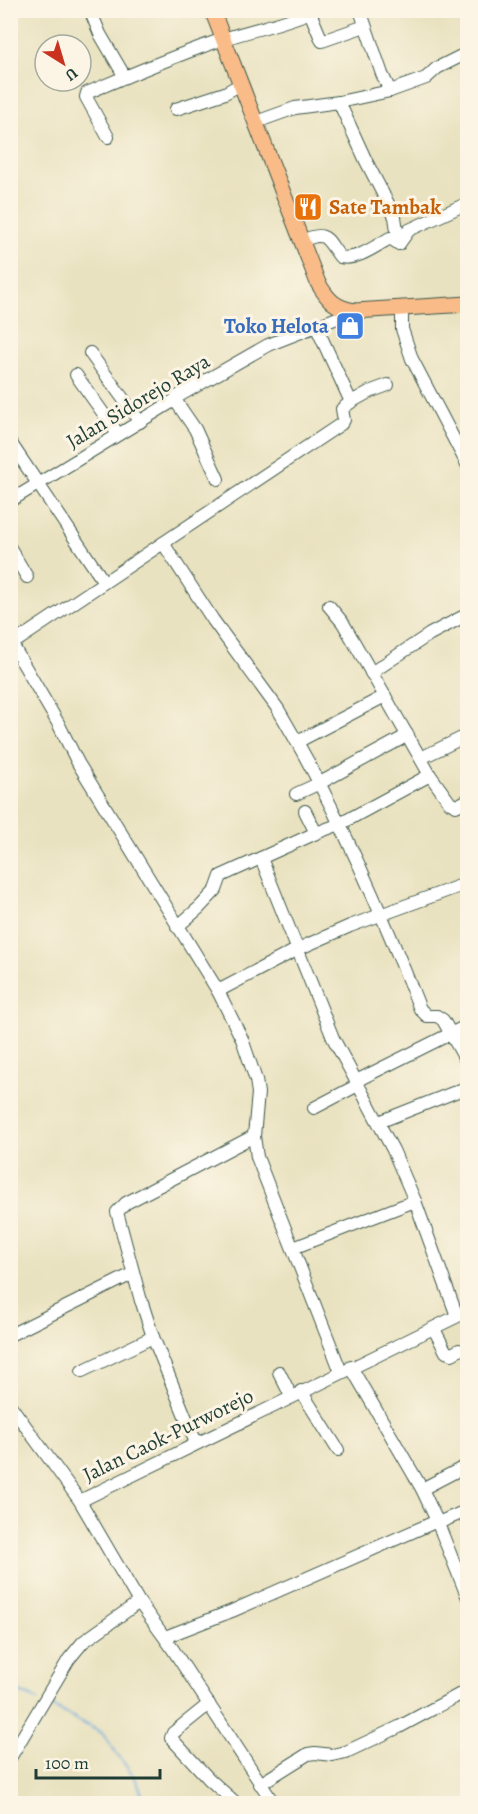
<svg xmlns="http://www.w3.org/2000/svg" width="478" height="1814" viewBox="0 0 478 1814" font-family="Alegreya,serif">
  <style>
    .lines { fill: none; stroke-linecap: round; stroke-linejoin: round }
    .stream { stroke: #69a9dc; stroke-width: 2 }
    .minor-casing { stroke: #3d5649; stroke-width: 14 }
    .major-casing { stroke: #3d5649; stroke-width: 17 }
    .minor { stroke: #fff; stroke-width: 12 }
    .major { stroke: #f9bc89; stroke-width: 15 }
    .labels { text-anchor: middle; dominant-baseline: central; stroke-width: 6; stroke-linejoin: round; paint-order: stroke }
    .food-label { font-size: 21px; font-weight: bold; fill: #c56008; stroke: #fcf5e5; text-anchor: start }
    .shop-label { font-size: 21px; font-weight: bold; fill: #366cbe; stroke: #fcf5e5; text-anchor: end }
    .street-label { font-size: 21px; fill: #1f3d34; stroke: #fcf5e5 }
  </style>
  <rect width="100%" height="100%" fill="#fcf5e5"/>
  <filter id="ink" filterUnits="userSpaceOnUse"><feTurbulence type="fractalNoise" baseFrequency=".0167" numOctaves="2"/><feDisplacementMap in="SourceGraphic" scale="12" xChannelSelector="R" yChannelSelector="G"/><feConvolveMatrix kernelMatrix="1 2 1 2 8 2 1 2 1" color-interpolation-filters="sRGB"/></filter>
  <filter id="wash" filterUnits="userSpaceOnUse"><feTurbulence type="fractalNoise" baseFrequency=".008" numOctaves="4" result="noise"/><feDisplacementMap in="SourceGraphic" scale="24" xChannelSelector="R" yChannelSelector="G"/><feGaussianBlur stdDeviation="1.35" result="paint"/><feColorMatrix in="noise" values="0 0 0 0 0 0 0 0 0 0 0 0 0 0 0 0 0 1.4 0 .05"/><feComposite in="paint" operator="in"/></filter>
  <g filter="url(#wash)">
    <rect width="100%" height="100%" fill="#e9e2c0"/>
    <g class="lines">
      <g class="stream">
        <polyline points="10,1688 38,1700"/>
        <polyline points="46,1703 102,1733 136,1780 146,1804"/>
      </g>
    </g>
  </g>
  <g filter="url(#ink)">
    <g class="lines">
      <g class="minor-casing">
        <g id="minor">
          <polyline points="90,10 100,34 125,77"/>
          <polyline points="309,10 322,41 365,26"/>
          <polyline points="360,10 382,74 390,91"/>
          <polyline points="339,102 366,161 395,217 399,244"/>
          <polyline points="176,109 225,93 241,84"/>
          <polyline points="256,122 295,108 339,102 390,91 426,78 437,68 465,54 468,51"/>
          <path d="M108,137L86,97L87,93C132,74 178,54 224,39C254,29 287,23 315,10"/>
          <path d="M301,241C328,230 325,238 340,257C356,261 376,246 390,238L399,244L409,230L468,203"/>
          <polyline points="402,308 402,329 412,359 468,466"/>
          <polyline points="316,326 351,402 369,392 388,385"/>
          <polyline points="90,353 140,422"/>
          <polyline points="76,375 118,434"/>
          <polyline points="175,400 195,429 218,479"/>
          <polyline points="10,442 104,582"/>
          <polyline points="10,501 175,400 177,397 268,345 355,311"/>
          <polyline points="163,543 213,620 278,709 297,742"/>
          <polyline points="10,548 27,577"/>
          <polyline points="329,606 343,623 430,775 450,803 456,806 468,800"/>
          <polyline points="10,641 58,723 78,763 218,991 298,949 350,926 468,883"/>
          <polyline points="12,644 341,424 344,420 342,409 351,402"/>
          <polyline points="371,673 430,634 468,614"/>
          <path d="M385,696L297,742C345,827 384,918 420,1009L427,1016H437L443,1020L468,1064"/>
          <polyline points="421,758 468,735"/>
          <polyline points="296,794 320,783 408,735"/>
          <polyline points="305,811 316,833"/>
          <polyline points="261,858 333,1038 393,1150 415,1201"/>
          <polyline points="177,927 199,908 216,890 221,876 316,833 340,824 430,775"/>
          <polyline points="218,991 242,1039 256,1080 258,1093 254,1136 257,1157 341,1372"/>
          <polyline points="356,1081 468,1025"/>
          <polyline points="314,1108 358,1085"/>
          <polyline points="379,1122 468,1087"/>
          <polyline points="293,1248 415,1201 457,1316"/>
          <polyline points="141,1300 153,1337 196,1443"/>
          <polyline points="141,1301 117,1212 126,1203 254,1136"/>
          <polyline points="434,1329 446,1352 452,1354 459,1350"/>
          <polyline points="10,1335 132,1274"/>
          <polyline points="351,1367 422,1489 437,1521 468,1598"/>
          <polyline points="82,1371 153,1337"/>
          <polyline points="279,1372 291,1396"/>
          <polyline points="301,1391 338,1450"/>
          <polyline points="10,1405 80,1501"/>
          <polyline points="422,1489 468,1465"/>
          <polyline points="438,1523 468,1510"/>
          <polyline points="139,1602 170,1645 274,1804"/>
          <polyline points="165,1637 232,1611 437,1521"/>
          <polyline points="209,1704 173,1733 171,1738 209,1779 237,1804"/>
          <polyline points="10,1758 69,1659 83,1642 139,1602 80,1501 468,1311"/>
          <polyline points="260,1784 308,1754 315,1753 332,1755 346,1752 399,1727 468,1690"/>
        </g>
      </g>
      <g class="major-casing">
        <path id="major" d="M212,10L318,283C328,300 335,308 355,311L468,304"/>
      </g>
      <use href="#minor" class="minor"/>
      <use href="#major" class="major"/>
    </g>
  </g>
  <defs>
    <g id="restaurant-square" transform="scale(1.5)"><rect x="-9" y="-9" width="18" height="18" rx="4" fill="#e8710a" stroke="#fcf5e5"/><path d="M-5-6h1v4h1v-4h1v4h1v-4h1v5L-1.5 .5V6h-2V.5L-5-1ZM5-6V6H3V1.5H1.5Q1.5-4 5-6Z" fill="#fff"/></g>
    <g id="shop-square" transform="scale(1.5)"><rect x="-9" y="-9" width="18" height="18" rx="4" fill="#3f7fe0" stroke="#fcf5e5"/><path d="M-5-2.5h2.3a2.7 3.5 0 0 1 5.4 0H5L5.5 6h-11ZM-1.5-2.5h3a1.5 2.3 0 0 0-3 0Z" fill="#fff"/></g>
  </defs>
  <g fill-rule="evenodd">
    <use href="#restaurant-square" x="308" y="207"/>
    <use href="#shop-square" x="350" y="326"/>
  </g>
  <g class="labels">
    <g class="food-label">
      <text x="329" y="207">Sate Tambak</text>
    </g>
    <g class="shop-label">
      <text x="329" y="326">Toko Helota</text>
    </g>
    <g class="street-label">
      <text transform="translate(138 401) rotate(-31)">Jalan Sidorejo Raya</text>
      <text transform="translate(168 1435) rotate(-26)">Jalan Caok-Purworejo</text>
    </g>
  </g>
  <rect width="478" height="1814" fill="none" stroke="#fcf5e5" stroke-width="36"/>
  <g transform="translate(63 63) rotate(143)"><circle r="28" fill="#fcf5e5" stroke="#a4ab9e" stroke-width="1.5"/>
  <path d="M0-4.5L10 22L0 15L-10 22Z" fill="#c8321e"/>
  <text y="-9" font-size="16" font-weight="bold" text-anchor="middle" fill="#1f3d34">U</text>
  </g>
  <path d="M36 1769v9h124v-9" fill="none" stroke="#1f3d34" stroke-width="3"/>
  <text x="45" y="1769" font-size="18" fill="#1f3d34" stroke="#fcf5e5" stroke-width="4.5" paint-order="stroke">100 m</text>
</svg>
